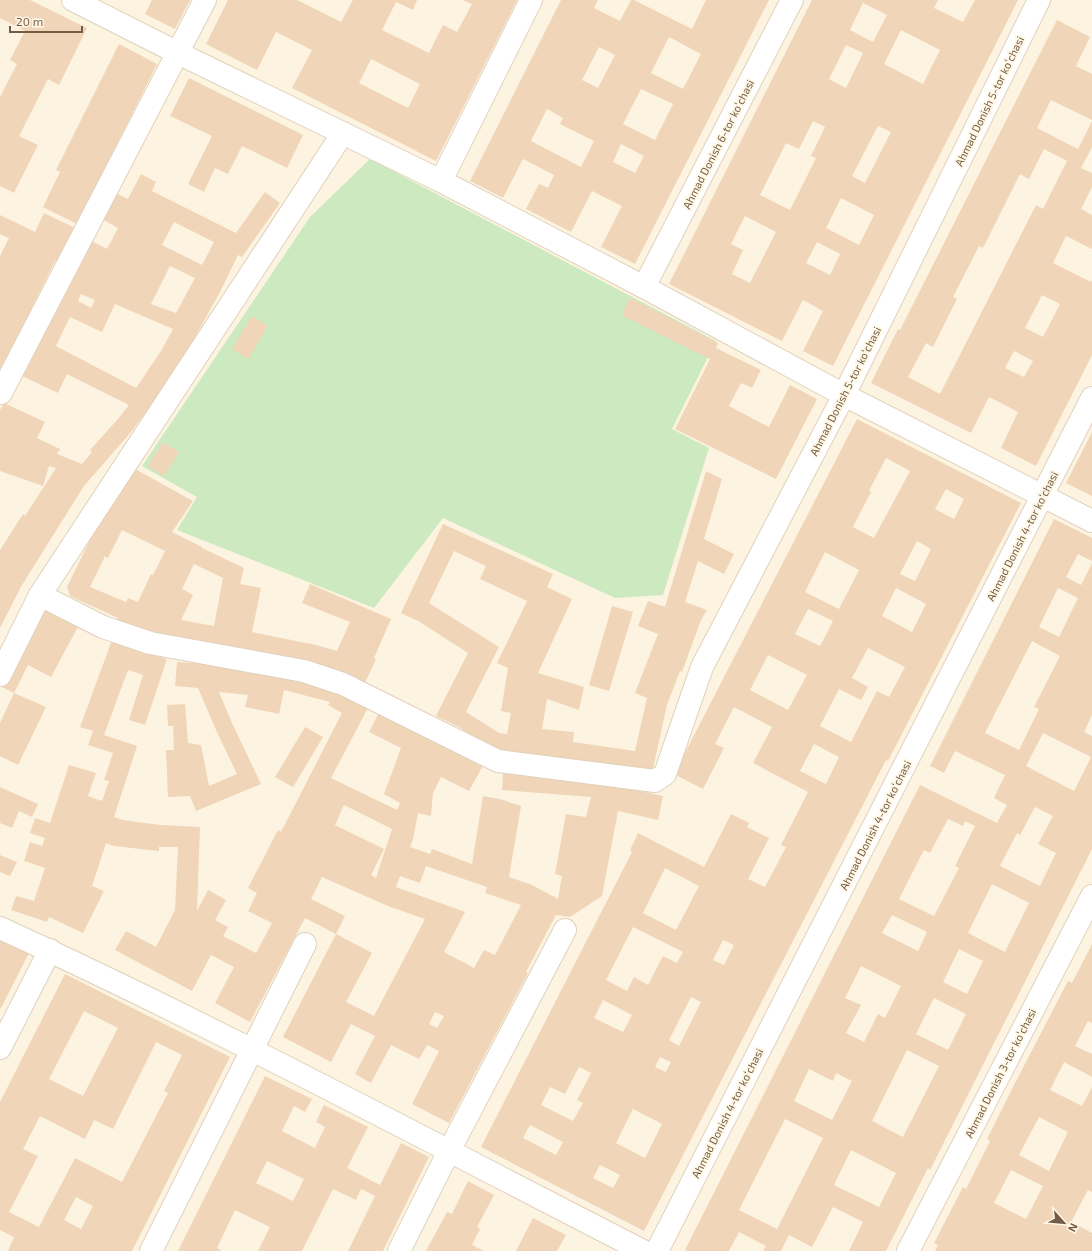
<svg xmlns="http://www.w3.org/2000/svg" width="1092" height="1251" viewBox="0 0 1092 1251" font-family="'Exo 2',sans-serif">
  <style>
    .green { fill: #cce9bf }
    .building { fill: #f1d5b8; fill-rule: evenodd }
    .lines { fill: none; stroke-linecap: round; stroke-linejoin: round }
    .minor-casing { stroke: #e0d1bc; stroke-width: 24 }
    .minor { stroke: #fff; stroke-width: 22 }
    .labels { text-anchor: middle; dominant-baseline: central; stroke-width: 4; stroke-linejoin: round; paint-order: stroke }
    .street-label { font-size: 11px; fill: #725c48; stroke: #fff8e6 }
  </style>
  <rect width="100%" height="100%" fill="#fcf4e0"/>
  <polygon class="green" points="370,159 716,341 672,429 709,448 663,595 615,598 443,518 374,608 177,530 197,497 142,466 310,217"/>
  <g class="building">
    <polygon points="0,0 30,0 87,28 59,85 48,79 19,136 38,145 14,193 0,186 0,97 17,64 10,60 25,31 0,18"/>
    <polygon points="152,0 190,0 175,29 145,14"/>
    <path d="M228,0H297L341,22L353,0H417L413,10L396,2L382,30L429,53L443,25L457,32L472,4L463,0H517L436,161L292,88L312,50L276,32L257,70L206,44ZM371,59L420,84L408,108L359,83Z"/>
    <path d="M561,0H598L594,8L620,21L631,0H634L692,29L706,0H769L635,264L601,247L622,206L592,191L571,232L526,209L539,184L548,188L554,175L523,159L503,198L470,181ZM669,37L701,54L683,89L651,73ZM599,47L615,55L598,88L582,80ZM641,89L673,104L655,140L623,124ZM547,109L563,118L560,124L594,141L581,167L531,141ZM621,144L644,156L635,173L613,162Z"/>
    <path d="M812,0H938L934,8L963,22L975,0H1018L833,366L803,351L823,311L803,300L782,341L669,284ZM863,3L887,15L873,42L850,30ZM901,30L940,50L923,84L884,64ZM846,45L863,53L846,88L829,79ZM813,121L825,127L811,156L816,158L790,210L760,195L786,143L799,149ZM878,126L891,132L865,183L852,176ZM841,198L874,215L859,245L826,228ZM745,216L776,232L750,283L732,274L743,250L731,244ZM817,242L840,254L830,275L806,263Z"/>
    <path d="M1057,20L1090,37L1076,66L1092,74V120L1051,100L1037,128L1078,149L1092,121V147L1081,168L1092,173V187L1081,209L1092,215V249L1066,236L1053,263L1091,282L1092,280V355L1036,466L1001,448L1018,412L989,397L971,433L871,383L898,329L900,330ZM1044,149L1067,161L1043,209L1036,205L940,394L908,377L926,343L933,347L957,299L953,297L979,246L983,248L1020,174L1029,179ZM1042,295L1060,304L1043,337L1025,328ZM1014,351L1033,361L1024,377L1005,368Z"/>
    <polygon points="119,44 157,64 77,224 43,207 60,172 56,170"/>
    <polygon points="189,78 303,135 287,168 242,146 228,174 215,168 204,192 188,184 212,136 170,116"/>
    <path d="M141,174L156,182L152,191L236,233L265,192L280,203L242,257L238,255L220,292L180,364L155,400L131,432L84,486L22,585L0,628V550L23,514L25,516L56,468L49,466L43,486L0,471V410L4,403L45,422L37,438L60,449L57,454L82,464L92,452L90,450L117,420L129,405L67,374L58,393L22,376L86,238L107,249L118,228L98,217L111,191L128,199ZM174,222L214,242L202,265L162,245ZM170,266L195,278L176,313L151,304ZM81,294L95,300L91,308L78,301ZM115,304L173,329L161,351L136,388L56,346L70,317L102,332Z"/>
    <polygon points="44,213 75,228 58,263 55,261 0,372 0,256 9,238 0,234 0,215 35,232"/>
    <polygon points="630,298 718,343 716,348 761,370 752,388 741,383 729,406 769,427 790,385 817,399 776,479 675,429 710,359 622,315"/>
    <polygon points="252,316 268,326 248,359 232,349"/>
    <path d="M857,419L1021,503L888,761L886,760L644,1231L481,1147L632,852L630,850L638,833L704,867L731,814L749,823L747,827L769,838L748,879L765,887L786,847L781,845L808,792L753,763L772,727L734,707L715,744L724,748L703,789L674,774ZM886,458L910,471L874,538L853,527L871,492L869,491ZM946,489L964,499L954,519L935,509ZM917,541L931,549L915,581L900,574ZM825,552L859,570L839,609L805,592ZM896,588L926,604L912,632L882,616ZM808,609L833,621L820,646L795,634ZM868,648L905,667L889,697L877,691L851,742L820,726L839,689L861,700L868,687L852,678ZM768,655L807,675L788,710L750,690ZM814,744L839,757L826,784L800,771ZM665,868L699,886L676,930L643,913ZM633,927L683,952L677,963L663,956L648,985L634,977L627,991L606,980ZM723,940L734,945L724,965L713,960ZM691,997L701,1002L679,1046L669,1040ZM603,1000L632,1015L623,1032L594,1018ZM660,1057L671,1062L666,1072L655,1067ZM579,1067L591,1073L577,1100L583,1103L573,1121L541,1105L550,1087L565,1094ZM633,1109L662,1124L645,1158L616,1143ZM530,1125L563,1142L556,1155L523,1138ZM600,1165L620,1175L613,1188L593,1178Z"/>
    <polygon points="1092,432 1092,496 1066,483"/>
    <polygon points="163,442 179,452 164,476 148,466"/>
    <path d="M135,469L193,501L172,532L202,547V548L244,568L240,584L261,588L252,632L316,645L337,651L350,622L302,603L310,584L391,619L374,658L376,659L364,685L150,637L117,621L118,618L70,596L67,587L109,501ZM122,530L165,551L153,575L151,574L138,602L128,598L126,602L90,587L105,556L108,558ZM194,564L223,578L214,626L181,620L193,595L182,589Z"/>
    <path d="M706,471L722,479L704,539L734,554L724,574L698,561L685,602L707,610L701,620L682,672L680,671L667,705L652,773L494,751L459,727L436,716L468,653L420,622L401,613L443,524L553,574L547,587L572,599L538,673L584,687L579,710L547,699L542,729L574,732L573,742L635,751L647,698L635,693L658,634L638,626L648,601L665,607ZM454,551L486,566L480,579L527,601L497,663L508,668L501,711L511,713L507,734L499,733L466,712L499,647L429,603Z"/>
    <path d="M1054,519L1092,538V561L1078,554L1066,577L1081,585L1092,563V715L1084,732L1092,736V849L930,1170L928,1168L886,1251H849L863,1222L833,1207L812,1247L789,1235L781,1251H763L766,1246L739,1232L729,1251H688L685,1250L920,785L997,823L1007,805L994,798L1005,775L955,751L944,773L930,766ZM1058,588L1078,598L1059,637L1039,627ZM1032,641L1060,656L1034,707L1039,709L1019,750L985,733ZM1043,733L1091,757L1074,791L1026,766ZM1035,807L1053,816L1038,844L1056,853L1040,886L1000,866L1017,833L1020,835ZM948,819L963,826L965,821L975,826L955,866L959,868L934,916L899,899L924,850L930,853ZM992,884L1029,903L1005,952L968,933ZM892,915L927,932L918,951L882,933ZM959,949L983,961L967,994L943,982ZM861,966L901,986L885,1018L878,1014L864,1042L846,1033L861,1005L845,998ZM934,998L966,1014L948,1050L916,1034ZM907,1050L939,1066L903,1137L872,1121ZM809,1069L833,1081L836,1073L852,1081L832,1120L794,1101ZM785,1119L823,1138L777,1229L739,1210ZM851,1150L896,1173L879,1207L834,1185Z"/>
    <polygon points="44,606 79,625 51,677 28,665 14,693 2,687"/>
    <polygon points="612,606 633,612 609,691 589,685"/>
    <path d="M112,640L167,659L145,725L129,720L143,675L128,670L104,735L137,746L114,817L123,820L160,825L200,827L197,911L208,890L226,900L215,920L228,927L223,936L256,953L272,923L248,911L257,893L248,888L278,830L281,832L342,713L328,705L330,702L284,690L279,714L245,707L248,695L219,692L232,723L261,784L196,811L190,796L168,797L166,750H174L173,726H168L167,705L185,704L188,743L201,745L209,786L237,774L216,730L198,688L175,686L177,662L254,667L288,674L370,704L331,778L397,810L400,803L384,794L401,748L369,732L381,709L485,762L469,791L441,777L433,793L431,816L418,813L413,839L410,847L430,854L432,849L472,864L483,796L500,799L521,806L509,877L532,885L558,899L562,876L555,874L566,814L586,817L591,797L502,790L503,773L594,781L663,796L658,820L618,811L602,896L570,917L556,915L526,972L528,973L449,1123L412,1104L439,1051L427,1045L419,1059L391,1045L371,1083L355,1074L375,1036L351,1024L331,1062L283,1037L336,934L372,953L346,1002L374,1016L425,919L388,906L322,877L311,899L345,916L336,934L305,918L250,1022L215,1003L234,967L211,955L192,991L115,950L126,931L156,947L175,910L178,847H159V851L114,846L106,843L92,886L104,891L83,933L49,917L47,922L11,910L16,896L34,901L45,868L24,861L30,842L42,846L45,838L30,833L35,818L50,823L69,765L96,773L88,796L102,801L109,781L104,780L113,753L88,745L93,731L80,727ZM344,805L392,829L376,878L371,875L384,849L335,825ZM426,866L487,887L485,893L521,905L495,955L484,950L474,968L444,952L465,912L396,887L400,876L420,883ZM435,1012L444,1016L437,1028L429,1024Z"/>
    <polygon points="14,693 46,707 18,765 0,756 0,723"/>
    <polygon points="305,727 323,737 293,787 275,777"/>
    <polygon points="0,787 38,804 32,817 19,811 12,828 0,823"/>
    <polygon points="0,855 17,862 10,876 0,872"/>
    <polygon points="2,939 29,953 0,1010 0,942"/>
    <path d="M1092,944V1023L1088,1021L1075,1046L1092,1054V1077L1064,1062L1050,1090L1082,1106L1092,1087V1192L1088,1190L1071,1222L1092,1233V1251H935L938,1245L934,1243L963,1187L966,1189L990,1141L987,1139L1014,1085L1068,981L1072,983ZM1039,1117L1068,1132L1049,1171L1019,1155ZM1011,1170L1043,1186L1026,1219L994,1203Z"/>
    <path d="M65,974L230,1057L132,1251H8L14,1237L0,1230V1102ZM84,1011L118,1028L83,1096L49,1079ZM156,1042L182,1055L164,1091L168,1093L122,1182L75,1158L39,1227L9,1212L38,1156L23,1149L40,1116L85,1139L94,1120L113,1129ZM76,1197L93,1206L81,1229L64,1220Z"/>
    <path d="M265,1076L312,1099L305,1112L294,1106L282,1131L315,1148L325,1127L316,1122L324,1105L368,1127L347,1168L380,1185L401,1143L429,1157L383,1251H348L375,1196L361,1189L356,1200L333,1189L302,1251H258L270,1227L235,1210L217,1248L222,1251H178ZM267,1161L304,1179L293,1201L256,1183Z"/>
    <polygon points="468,1181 494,1195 477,1227 480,1229 472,1245 484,1251 426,1251 447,1212 452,1214"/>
    <polygon points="533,1218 566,1235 557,1251 516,1251"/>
  </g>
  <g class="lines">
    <g class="minor-casing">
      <g id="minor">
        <polyline points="73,0 178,53 441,181 644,287 844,395 1092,521"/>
        <polyline points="441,181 531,0"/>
        <polyline points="644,287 792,0"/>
        <polyline points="1,393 205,0"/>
        <polyline points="40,595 103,627 150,643 304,671 343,684 498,761 655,781 665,774 702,667 844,395 1039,0"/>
        <polyline points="0,675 40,595 343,133"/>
        <path d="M0,928C218,1028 430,1142 643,1251"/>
        <polyline points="0,1048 50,950"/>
        <polyline points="151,1251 305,944"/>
        <polyline points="399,1251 449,1151 565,930"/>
        <polyline points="657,1251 1092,398"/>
        <polyline points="908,1251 1092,896"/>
      </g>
    </g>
    <use href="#minor" class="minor"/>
  </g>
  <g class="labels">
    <g class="street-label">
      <text transform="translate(989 101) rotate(-64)">Ahmad Donish 5-tor koʻchasi</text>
      <text transform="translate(718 144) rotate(-63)">Ahmad Donish 6-tor koʻchasi</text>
      <text transform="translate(845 391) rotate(-63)">Ahmad Donish 5-tor koʻchasi</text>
      <text transform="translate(1022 536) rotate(-63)">Ahmad Donish 4-tor koʻchasi</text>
      <text transform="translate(875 825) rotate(-63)">Ahmad Donish 4-tor koʻchasi</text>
      <text transform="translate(1000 1073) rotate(-63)">Ahmad Donish 3-tor koʻchasi</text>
      <text transform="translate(727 1113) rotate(-63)">Ahmad Donish 4-tor koʻchasi</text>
    </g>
  </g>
  <g transform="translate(1064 1223) rotate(117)" stroke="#fff8e6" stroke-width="3" paint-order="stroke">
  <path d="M0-3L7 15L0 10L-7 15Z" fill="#725c48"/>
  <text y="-6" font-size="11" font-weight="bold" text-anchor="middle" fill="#725c48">N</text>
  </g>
  <path d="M10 26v6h72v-6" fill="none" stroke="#725c48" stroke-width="2"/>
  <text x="16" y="26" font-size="12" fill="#725c48" stroke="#fff8e6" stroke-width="3" paint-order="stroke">20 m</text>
</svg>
